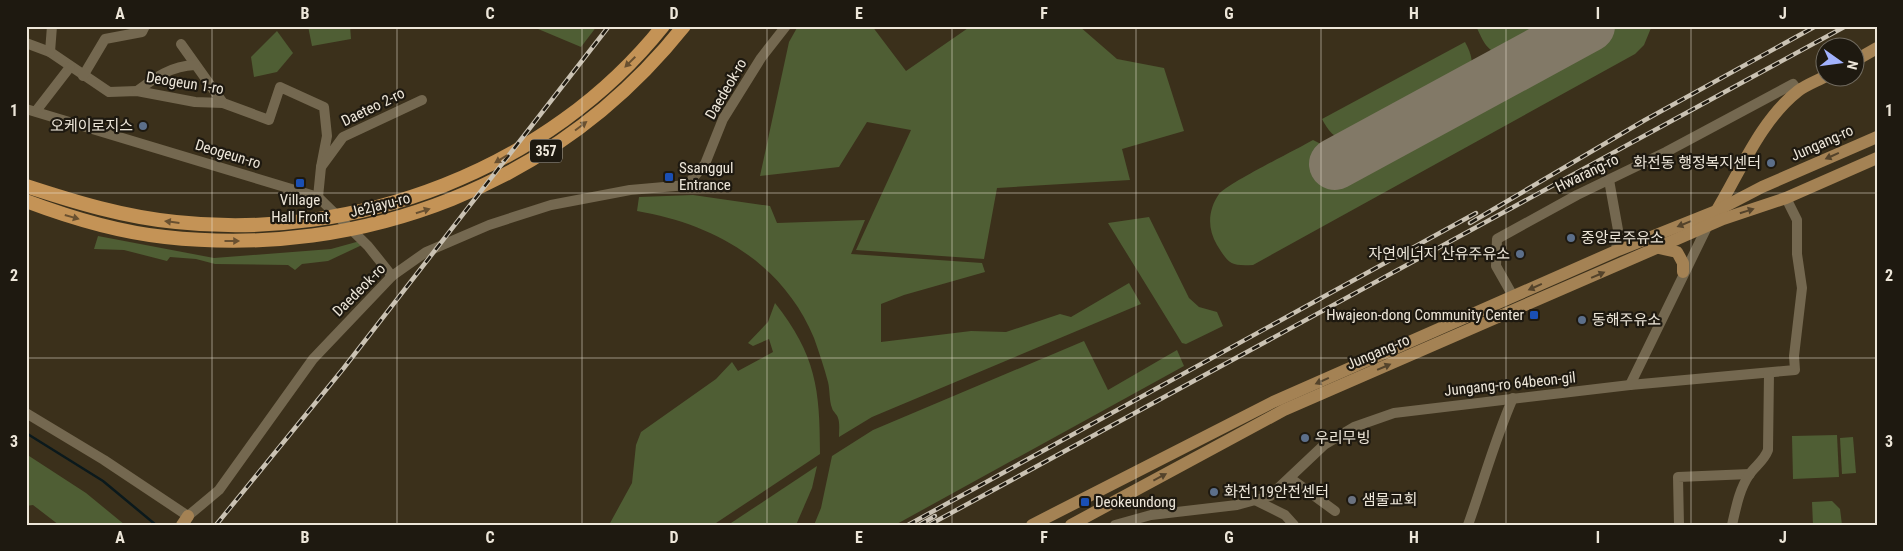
<svg xmlns="http://www.w3.org/2000/svg" width="1903" height="551" viewBox="0 0 1903 551" font-family="'Roboto Condensed','Noto Sans KR',sans-serif">
  <style>
    .green { fill: #4f5e34 }
    .lines { fill: none; stroke-linecap: round; stroke-linejoin: round }
    .stream { stroke: #0b191c; stroke-width: 2.5 }
    .runway { stroke: #827967; stroke-width: 52 }
    .minor { stroke: #746850; stroke-width: 10 }
    .major { stroke: #a48254; stroke-width: 12 }
    .highway { stroke: #c49356; stroke-width: 14 }
    .rail-casing { stroke: #cac2b3; stroke-width: 4.5 }
    .rail { stroke: #1e1910; stroke-width: 2.5; stroke-dasharray: 8; stroke-linecap: butt }
    .oneway { fill: #695030 }
    .oneway2 { fill: #54432b }
    .grid { fill: none; stroke: #ede6d9; stroke-width: 1; stroke-opacity: 0.55 }
    .service-dot { fill: #5c6f8a; stroke: #1e1910; stroke-width: 2 }
    .transit-dot { fill: #1a4fb4; stroke: #1e1910; stroke-width: 2 }
    .worship-dot { fill: #6b7280; stroke: #1e1910; stroke-width: 2 }
    .labels { text-anchor: middle; dominant-baseline: central; stroke-width: 4.5; stroke-linejoin: round; paint-order: stroke }
    .shield { fill: #1e1910; stroke: #afa89d; stroke-width: 1 }
    .shield-label { font-size: 14px; font-weight: bold; fill: #ede6d9 }
    .street-label { font-size: 15px; fill: #ede6d9; stroke: #1e1910 }
    .poi-label { font-size: 15px; fill: #ede6d9; stroke: #1e1910; text-anchor: start }
    .neatline { fill: none; stroke: #ede6d9; stroke-width: 2 }
    .grid-label { font-size: 16px; text-anchor: middle; font-weight: bold; fill: #ede6d9 }
  </style>
  <rect width="100%" height="100%" fill="#3b301b"/>
  <g class="green">
    <polygon points="308,26 350,26 351,39 312,46"/>
    <polygon points="531,26 597,26 581,47"/>
    <polygon points="798,26 872,26 906,71 971,26 1079,26 1117,59 1164,68 1184,131 1122,149 1130,180 997,188 984,259 856,250 911,130 867,122 839,167 760,176 789,42"/>
    <path d="M1476,26H1560L1505,55C1487,53 1483,41 1476,26Z"/>
    <path d="M1608,26H1655L1651,28L1644,45L1635,54L1253,265C1230,266 1229,264 1217,245C1207,228 1208,210 1219,194C1228,183 1296,150 1313,140L1321,144L1336,176Z"/>
    <polygon points="277,31 293,53 277,72 254,77 251,57"/>
    <path d="M1465,42C1472,55 1476,67 1464,79L1352,139C1336,142 1329,132 1322,119Z"/>
    <path d="M693,195L770,206L777,223L865,220L851,254L982,263L985,272L904,295L881,304V342L971,331L1006,332L1060,314L1071,317L1129,283L1141,304L872,417L839,437C839,431 840,423 838,418C837,414 833,412 832,408C829,400 830,390 828,382C824,367 819,352 814,338C783,263 714,224 637,211L639,197Z"/>
    <polygon points="1149,217 1189,298 1199,307 1217,312 1223,326 1186,344 1182,343 1108,223"/>
    <polygon points="98,236 214,258 331,249 360,241 362,245 328,261 302,264 295,270 288,265 215,264 196,259 170,257 167,261 124,250 94,249"/>
    <path d="M775,303C816,355 820,389 820,454L713,525H609L632,483L636,445L641,432L716,379L732,362L738,371L773,352L769,339L753,346L748,343L768,322Z"/>
    <polygon points="1084,341 1108,390 1177,350 1184,366 895,525 814,525 821,508 832,456 873,430"/>
    <polygon points="1837,435 1839,477 1793,479 1792,436"/>
    <polygon points="1853,437 1856,473 1842,474 1840,438"/>
    <polygon points="26,454 86,493 125,525 59,525 33,505 26,506"/>
    <polygon points="817,466 812,488 796,525 728,525"/>
    <polygon points="1832,501 1840,509 1842,525 1813,525 1812,502"/>
  </g>
  <g class="lines">
    <polyline class="stream" points="26,433 103,481 156,525"/>
    <polyline class="runway" points="1335,164 1589,26"/>
    <g class="minor">
      <polyline points="26,43 50,52 109,92 137,91 195,102 223,103 269,120 280,87 324,107 327,136 321,167"/>
      <polyline points="181,44 223,103"/>
      <polyline points="50,52 52,26"/>
      <polyline points="83,76 105,39 142,32 145,26"/>
      <path d="M137,91C156,77 171,66 195,65"/>
      <polyline points="26,109 318,197 368,246 392,276"/>
      <polyline points="36,111 70,67"/>
      <polyline points="1609,180 1618,230 1616,251"/>
      <polyline points="318,197 321,167 343,137 422,100"/>
      <polyline points="1513,296 1496,266 1497,239 1577,195 1666,152 1793,84 1798,91"/>
      <polyline points="1630,385 1707,227"/>
      <polyline points="26,413 104,460 188,516 219,490 313,359 392,276 426,252 489,225 551,205 630,190 687,185 705,164 723,119 761,58 786,26"/>
      <polyline points="1290,478 1335,511"/>
      <polyline points="1255,500 1285,515 1294,525"/>
      <polyline points="1115,525 1151,515 1237,505 1270,496 1324,445 1354,427 1394,413 1630,385 1795,370 1794,356 1802,288 1797,254 1797,220 1786,198"/>
      <path d="M1468,525C1483,483 1495,439 1513,398"/>
      <polyline points="1679,525 1678,477 1750,474"/>
      <path d="M1732,525C1736,508 1739,490 1749,475C1755,466 1764,461 1768,450L1769,373"/>
    </g>
    <g class="major">
      <polyline points="1856,60 1877,48"/>
      <path d="M1717,210C1741,170 1761,120 1798,91C1806,85 1817,81 1826,76"/>
      <polyline points="1659,248 1677,252 1683,263 1683,272"/>
      <polyline points="182,525 188,516"/>
      <polyline points="1032,525 1273,402 1616,251 1716,211 1762,187 1877,137"/>
      <polyline points="1071,525 1284,410 1723,219 1786,198 1877,158"/>
    </g>
    <g class="highway">
      <path d="M26,186C75,202 124,217 176,222C356,242 549,169 663,26"/>
      <path d="M26,201C71,218 117,232 165,237C364,259 558,184 684,26"/>
    </g>
    <g class="rail-casing">
      <g id="rail">
        <polyline points="1470,223 1645,120 1816,26"/>
        <polyline points="216,525 343,369 609,26"/>
        <polyline points="908,525 1476,213"/>
        <polyline points="919,525 935,516"/>
        <polyline points="929,525 1846,26"/>
      </g>
    </g>
    <use href="#rail" class="rail"/>
  </g>
  <defs><path id="oneway-solid" d="M-6-.8H1V-3.2L6.5 0L1 3.2V.8H-6Z" transform="scale(1.25)"/></defs>
  <g class="oneway">
    <use href="#oneway-solid" transform="translate(630 62) rotate(135)"/>
    <use href="#oneway-solid" transform="translate(581 126) rotate(-37)"/>
    <use href="#oneway-solid" transform="translate(501 159) rotate(149)"/>
    <use href="#oneway-solid" transform="translate(423 211) rotate(-18)"/>
    <use href="#oneway-solid" transform="translate(72 217) rotate(16)"/>
    <use href="#oneway-solid" transform="translate(172 222) rotate(-173)"/>
    <use href="#oneway-solid" transform="translate(232 241)"/>
  </g>
  <g class="oneway2">
    <use href="#oneway-solid" transform="translate(1832 156) rotate(156)"/>
    <use href="#oneway-solid" transform="translate(1747 211) rotate(-18)"/>
    <use href="#oneway-solid" transform="translate(1684 224) rotate(158)"/>
    <use href="#oneway-solid" transform="translate(1598 275) rotate(-23)"/>
    <use href="#oneway-solid" transform="translate(1535 287) rotate(156)"/>
    <use href="#oneway-solid" transform="translate(1384 367) rotate(-23)"/>
    <use href="#oneway-solid" transform="translate(1322 381) rotate(156)"/>
    <use href="#oneway-solid" transform="translate(1160 477) rotate(-28)"/>
  </g>
  <path class="grid" d="M212,26V525M397,26V525M582,26V525M767,26V525M952,26V525M1136,26V525M1321,26V525M1506,26V525M1691,26V525M26,193H1877M26,358H1877"/>
  <g class="service-dot">
    <circle cx="143" cy="126" r="5"/>
    <circle cx="1771" cy="163" r="5"/>
    <circle cx="1571" cy="238" r="5"/>
    <circle cx="1520" cy="254" r="5"/>
    <circle cx="1582" cy="320" r="5"/>
    <circle cx="1305" cy="438" r="5"/>
    <circle cx="1214" cy="492" r="5"/>
  </g>
  <g class="transit-dot">
    <rect x="664" y="172" width="10" height="10" rx="2.5"/>
    <rect x="295" y="178" width="10" height="10" rx="2.5"/>
    <rect x="1529" y="310" width="10" height="10" rx="2.5"/>
    <rect x="1080" y="497" width="10" height="10" rx="2.5"/>
  </g>
  <circle class="worship-dot" cx="1352" cy="500" r="5"/>
  <g class="labels">
    <rect class="shield" x="530" y="139.5" width="32" height="23" rx="4"/>
    <g class="shield-label">
      <text x="546" y="151">357</text>
    </g>
    <g class="street-label">
      <text transform="translate(185 83) rotate(9)">Deogeun 1-ro</text>
      <text transform="translate(726 89) rotate(-60)">Daedeok-ro</text>
      <text transform="translate(373 107) rotate(-26)">Daeteo 2-ro</text>
      <text transform="translate(1822 143) rotate(-24)">Jungang-ro</text>
      <text transform="translate(228 154) rotate(17)">Deogeun-ro</text>
      <text transform="translate(1587 173) rotate(-26)">Hwarang-ro</text>
      <text transform="translate(380 205) rotate(-14)">Je2jayu-ro</text>
      <text transform="translate(359 290) rotate(-45)">Daedeok-ro</text>
      <text transform="translate(1378 352) rotate(-23)">Jungang-ro</text>
      <text transform="translate(1510 384) rotate(-6)">Jungang-ro 64beon-gil</text>
    </g>
    <g class="poi-label">
      <text x="133" y="126" text-anchor="end">오케이로지스</text>
      <text x="1761" y="163" text-anchor="end">화전동 행정복지센터</text>
      <text x="679" y="168">Ssanggul<tspan x="679" dy="17">Entrance</tspan></text>
      <text x="300" y="200" text-anchor="middle">Village<tspan x="300" dy="17">Hall Front</tspan></text>
      <text x="1581" y="238">중앙로주유소</text>
      <text x="1510" y="254" text-anchor="end">자연에너지 산유주유소</text>
      <text x="1524" y="315" text-anchor="end">Hwajeon-dong Community Center</text>
      <text x="1592" y="320">동해주유소</text>
      <text x="1315" y="438">우리무빙</text>
      <text x="1224" y="492">화전119안전센터</text>
      <text x="1362" y="500">샘물교회</text>
      <text x="1095" y="502">Deokeundong</text>
    </g>
  </g>
  <rect width="1903" height="551" fill="none" stroke="#1e1910" stroke-width="55"/>
  <g transform="translate(1840 62) rotate(104)"><circle r="24" fill="#1e1910" stroke="#716b60"/>
  <path d="M0-4L9 19L0 12L-9 19Z" fill="#a2b2fd"/>
  <text y="-8" font-size="14" font-weight="bold" text-anchor="middle" fill="#ede6d9">N</text>
  </g>
  <rect x="28" y="28" width="1848" height="496" class="neatline"/>
  <g class="grid-label">
    <text x="120" y="19">A</text>
    <text x="305" y="19">B</text>
    <text x="490" y="19">C</text>
    <text x="674" y="19">D</text>
    <text x="859" y="19">E</text>
    <text x="1044" y="19">F</text>
    <text x="1229" y="19">G</text>
    <text x="1414" y="19">H</text>
    <text x="1598" y="19">I</text>
    <text x="1783" y="19">J</text>
    <text x="14" y="116">1</text>
    <text x="1889" y="116">1</text>
    <text x="14" y="281">2</text>
    <text x="1889" y="281">2</text>
    <text x="14" y="447">3</text>
    <text x="1889" y="447">3</text>
    <text x="120" y="543">A</text>
    <text x="305" y="543">B</text>
    <text x="490" y="543">C</text>
    <text x="674" y="543">D</text>
    <text x="859" y="543">E</text>
    <text x="1044" y="543">F</text>
    <text x="1229" y="543">G</text>
    <text x="1414" y="543">H</text>
    <text x="1598" y="543">I</text>
    <text x="1783" y="543">J</text>
  </g>
</svg>
